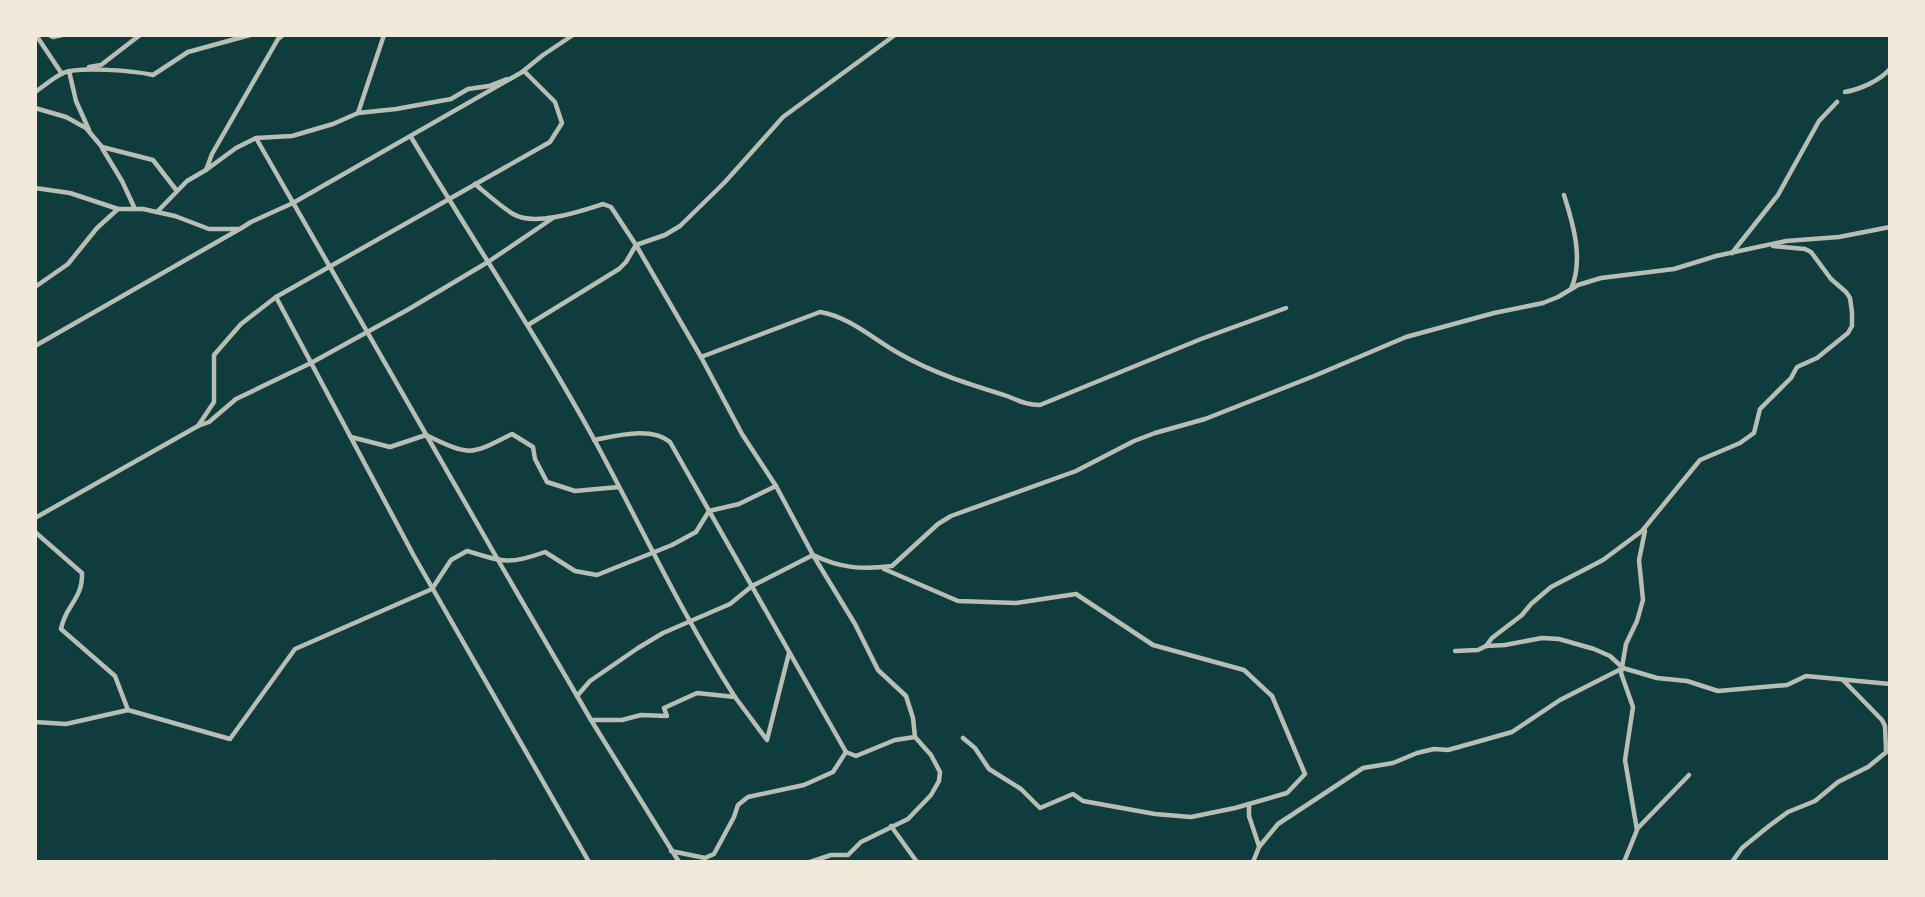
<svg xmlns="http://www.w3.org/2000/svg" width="1925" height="897" viewBox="0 0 1925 897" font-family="'Archivo Narrow',sans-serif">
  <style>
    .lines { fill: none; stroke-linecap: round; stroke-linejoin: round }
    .minor { stroke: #b8beb3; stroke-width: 4.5 }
  </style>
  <rect width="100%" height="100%" fill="#0f3d3e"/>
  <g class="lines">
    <g class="minor">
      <polyline points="36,35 62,74"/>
      <polyline points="49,35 53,37 62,35"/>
      <polyline points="89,67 101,65 140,35"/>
      <polyline points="69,71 76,101 89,130"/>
      <polyline points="522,72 543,55 573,35"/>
      <path d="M35,92C44,86 53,78 63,73C79,66 135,71 153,75L188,52L250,35"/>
      <path d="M1845,92C1861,89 1879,81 1890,69"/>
      <polyline points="35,108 66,117 86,128 102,147 153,160 177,191"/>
      <polyline points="358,113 384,35"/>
      <path d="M411,137C472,239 538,337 595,441C641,526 682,615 735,697"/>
      <polyline points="256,138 498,560 591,720 679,862"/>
      <polyline points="102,148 122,181 135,209"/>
      <polyline points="206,170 236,148 256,138 292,136 333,124 358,113 396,109 451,99 468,89 489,86 507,79"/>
      <path d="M475,184C487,194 500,206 513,214C535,227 581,211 603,204L611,207L636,245L701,357L742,434L776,486L813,555L855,624L878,670L906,696L913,718L915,737"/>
      <polyline points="35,188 70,193 118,209 143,209 175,216 209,229 240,229 251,222 293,203 524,71 555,102 562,123 550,142 276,297 241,324 214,355 214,402 198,426"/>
      <path d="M1564,195C1573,223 1584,260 1571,289"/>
      <polyline points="157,212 187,181 206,170 212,154 278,39 283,35"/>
      <polyline points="1732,253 1778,195 1819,121 1837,102"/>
      <polyline points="35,287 68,264 97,228 118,209"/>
      <polyline points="276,297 414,556 589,862"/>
      <polyline points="528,325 619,269 626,262 636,245 665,235 680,226 725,182 783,117 895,35"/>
      <polyline points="35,346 238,230"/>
      <path d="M701,357L820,312C850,317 873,339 900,354C933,373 969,384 1004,395C1018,400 1025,405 1040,405L1201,339L1286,308"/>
      <path d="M351,437L390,447L426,435C470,456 469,456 512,434L533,447L535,459L547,482L575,491L619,487"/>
      <path d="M594,440C616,436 651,426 670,442L846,752"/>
      <polyline points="35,518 198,426 209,422 236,399 311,363 409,309 488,262 553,218"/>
      <path d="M35,532L82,573C83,599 65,606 61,629L115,676L128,710"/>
      <polyline points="884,569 958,601 1016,603 1076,594 1153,645 1244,670 1272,696 1305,774 1287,793 1235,808 1191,817 1155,814 1083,801 1073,794 1040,808 1021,789 989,769 975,748 963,738"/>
      <polyline points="1486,646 1492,638 1522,615 1531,604 1551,587 1603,560 1642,531 1700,460 1740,443 1754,433 1760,409 1791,378 1797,367 1817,358 1848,333 1852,326 1852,312 1850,298 1846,292 1831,279 1811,252 1805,249 1773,246"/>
      <polyline points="1455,651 1478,650 1486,646 1505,645 1542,638 1559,639 1594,649 1610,656 1623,668 1657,678 1687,681 1718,691 1787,685 1806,676 1890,684"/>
      <polyline points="1844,681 1882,720 1885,726 1886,750"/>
      <path d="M577,696L590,681L638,648L663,633L730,604L752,586L813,555C840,568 862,570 892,566L938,524L951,516L1076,471L1134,441L1155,433L1205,419L1314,376L1406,337L1494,313L1543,303L1558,297L1578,285L1601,278L1674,269L1716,256L1786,241L1839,237L1890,227"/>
      <polyline points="591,720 622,720 641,715 667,716 664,708 697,693 735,697 767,740 789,653"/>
      <path d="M35,722L66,724L128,710L230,739L295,649L432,589L451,560L467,551C503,562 509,565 545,552L575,571L597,575L672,545L696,532L709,511L739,504L776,486"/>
      <polyline points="1249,804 1249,816 1259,846"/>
      <polyline points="891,826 917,862"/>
      <polyline points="1637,829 1689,775"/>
      <polyline points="671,851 705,858 714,854 734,817 738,805 748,797 804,785 833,772 846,752 856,756 895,740 915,737 931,755 940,772 939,781 931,795 908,819 861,842 848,855 831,855 810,862"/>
      <polyline points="492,862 495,862"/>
      <polyline points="1253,862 1259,847 1278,824 1363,768 1393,763 1417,753 1434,749 1448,750 1512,732 1560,700 1623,668"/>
      <polyline points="1624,862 1637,830 1625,760 1633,707 1621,673 1626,644 1637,621 1643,600 1639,560 1645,531"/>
      <polyline points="1732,862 1742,848 1769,826 1788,812 1815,801 1838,782 1868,767 1890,749"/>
    </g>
  </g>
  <rect width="1925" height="897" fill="none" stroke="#f1e9da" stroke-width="74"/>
</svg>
